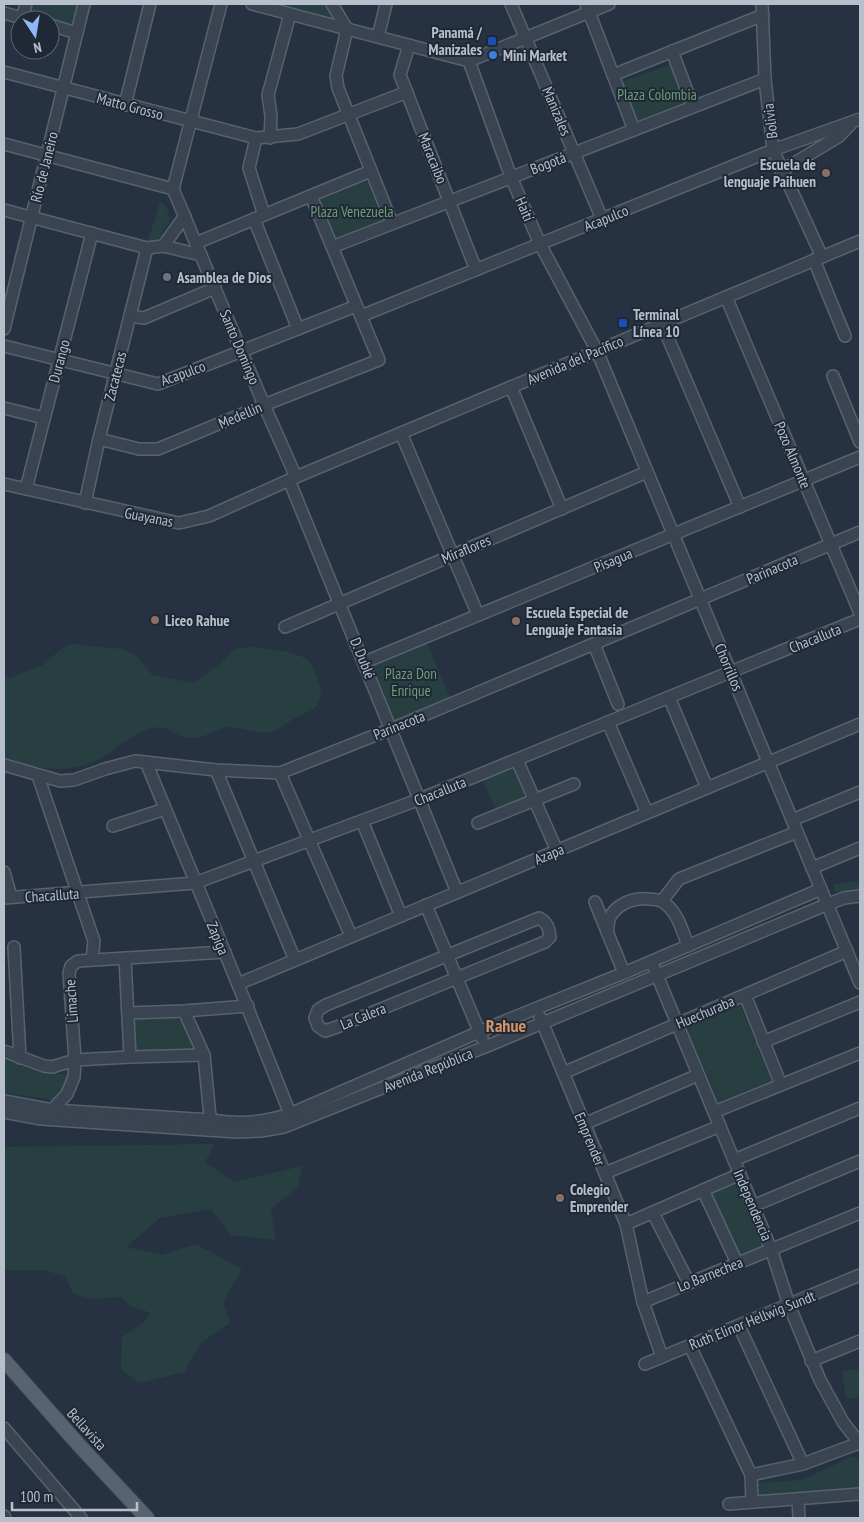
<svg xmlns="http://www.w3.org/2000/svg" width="864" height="1522" viewBox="0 0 864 1522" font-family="'PT Sans Narrow',sans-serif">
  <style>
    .green { fill: #283f42 }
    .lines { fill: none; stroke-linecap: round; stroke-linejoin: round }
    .minor-casing { stroke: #58626e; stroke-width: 14 }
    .major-casing { stroke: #444d5a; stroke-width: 16 }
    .minor { stroke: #3a4451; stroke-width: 11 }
    .major { stroke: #586371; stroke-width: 14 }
    .transit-dot { fill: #1a4fb4; stroke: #1f2936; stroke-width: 2 }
    .shop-dot { fill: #3f7fe0; stroke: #1f2936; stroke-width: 2 }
    .education-dot { fill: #8d6e63; stroke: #1f2936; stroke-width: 2 }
    .worship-dot { fill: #6b7280; stroke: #1f2936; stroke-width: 2 }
    .labels { text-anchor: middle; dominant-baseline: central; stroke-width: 4; stroke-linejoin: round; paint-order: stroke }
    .poi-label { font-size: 15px; font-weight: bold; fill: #b7bfcb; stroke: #1f2936; text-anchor: start }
    .park-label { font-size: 15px; fill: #6e9c78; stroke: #1f2936 }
    .street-label { font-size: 15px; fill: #b7bfcb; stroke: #1f2936 }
    .quarter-label { font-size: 18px; font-weight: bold; fill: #d69566; stroke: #1f2936 }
  </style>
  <rect width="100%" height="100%" fill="#263241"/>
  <g class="green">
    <polygon points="32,4 80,4 75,25 30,13"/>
    <polygon points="265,4 326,4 333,21"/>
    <polygon points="672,64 688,107 639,125 622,82"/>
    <polygon points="367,181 385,223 337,242 320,200"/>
    <polygon points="160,202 166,205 170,221 155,244 147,244"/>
    <polygon points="427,643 450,697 394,721 373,666"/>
    <path d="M71,644L122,649L136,655L152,675L193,683L220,664L235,649L250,647L289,652L308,659C315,673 331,697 312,710C307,713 300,715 295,718C287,722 280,730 272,732C257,735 245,728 231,727C217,727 203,741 187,738C174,736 168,724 152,728C135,732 121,745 106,755C74,776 38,769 4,760V677L10,678L43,665L60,650Z"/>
    <polygon points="516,766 530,799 497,812 482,779"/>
    <polygon points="860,881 860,891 835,892 833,884"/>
    <polygon points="740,1005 771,1081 718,1102 687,1028"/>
    <polygon points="180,1015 196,1049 134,1051 133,1017"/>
    <polygon points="4,1058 45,1072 72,1075 65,1088 54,1100 4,1093"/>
    <polygon points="215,1144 205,1162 234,1182 302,1166 297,1188 271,1209 276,1240 231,1235 211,1209 160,1218 126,1247 162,1255 196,1244 242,1269 223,1302 230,1323 201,1343 184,1372 139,1383 121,1369 122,1337 143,1323 151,1313 128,1305 122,1297 93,1299 74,1294 65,1276 42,1270 4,1270 4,1147"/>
    <polygon points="737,1181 763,1245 739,1255 710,1193"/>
    <polygon points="860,1369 860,1397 846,1399 842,1371"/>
    <polygon points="853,1456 860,1460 860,1490 757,1497 757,1483 802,1480"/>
  </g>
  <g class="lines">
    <g class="minor-casing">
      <g id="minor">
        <polyline points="252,4 469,61"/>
        <polyline points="332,4 347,29"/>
        <polyline points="511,4 602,219"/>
        <polyline points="586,4 634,130"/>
        <polyline points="762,4 765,79 773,150 822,257"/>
        <polyline points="4,13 29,20"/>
        <polyline points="22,18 26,4"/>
        <polyline points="50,25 77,33"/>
        <polyline points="347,29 336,76 338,88 392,223"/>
        <polyline points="378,37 386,4"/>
        <polyline points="409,45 400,75 476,270"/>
        <polyline points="672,51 693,107"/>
        <polyline points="469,61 511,177 540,244 597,351 860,983"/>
        <polyline points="469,61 609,4"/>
        <polyline points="4,72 256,138 298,134 407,92"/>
        <polyline points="613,75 763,15"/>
        <polyline points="125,105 150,4"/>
        <polyline points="256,138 249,168 264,215"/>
        <polyline points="270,138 271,116 268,95 290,14"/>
        <polyline points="4,144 173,189"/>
        <polyline points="781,171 838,137 850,125"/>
        <polyline points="173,189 264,405 296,477"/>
        <polyline points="173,189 221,4"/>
        <polyline points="4,210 147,248 163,246 185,216"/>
        <polyline points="254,219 298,329"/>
        <polyline points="196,243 371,171"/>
        <polyline points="163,246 201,255"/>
        <polyline points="332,247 765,79"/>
        <polyline points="814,260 845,336"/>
        <polyline points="726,297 860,613"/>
        <polyline points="130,316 144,318 215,288"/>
        <polyline points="361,316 773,150 860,119"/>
        <polyline points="662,324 740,507"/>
        <polyline points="4,329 84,4"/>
        <polyline points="4,346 158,384 356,306"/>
        <polyline points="833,376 860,442"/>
        <polyline points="511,387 562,509"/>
        <polyline points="4,408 44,418"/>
        <polyline points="401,433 478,615"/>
        <polyline points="99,439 139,449 158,449 264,405 379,360 311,196"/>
        <polyline points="289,480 457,892"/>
        <polyline points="4,484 179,523 209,516 296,477 860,241"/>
        <polyline points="26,489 92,233"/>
        <polyline points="85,503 99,439 147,248"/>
        <polyline points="285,627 647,472"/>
        <polyline points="594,644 618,704"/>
        <polyline points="365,662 860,457"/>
        <polyline points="669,697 707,788"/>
        <polyline points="608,722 647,813"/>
        <polyline points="517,760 557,851"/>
        <path d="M146,762C194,879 244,996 290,1114"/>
        <polyline points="4,765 60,781 74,780 105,769 135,761 216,770 280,773 391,729 860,532"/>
        <polyline points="216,770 295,960"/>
        <polyline points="280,773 351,936"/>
        <polyline points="38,776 94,941 92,960"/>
        <polyline points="792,820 860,792"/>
        <polyline points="362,821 401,916"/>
        <polyline points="478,823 574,784"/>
        <polyline points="113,826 165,809"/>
        <polyline points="812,868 860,848"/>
        <polyline points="4,872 11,897"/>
        <polyline points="4,898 195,883 420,799 860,619"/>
        <polyline points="662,901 679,879 797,832"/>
        <polyline points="595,902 624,973"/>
        <polyline points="426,905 482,1038"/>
        <path d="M539,918C547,922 549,928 550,937L545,942L337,1027L325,1031L318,1026L315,1018L318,1010L326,1005Z"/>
        <path d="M607,932C608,929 608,924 609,920C614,905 633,897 648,899C653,899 659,900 663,902C678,912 682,930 688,946"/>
        <polyline points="14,947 20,1058"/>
        <polyline points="125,958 130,1057"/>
        <polyline points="654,968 771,1249 789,1305 820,1380 843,1422 860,1444"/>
        <polyline points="238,984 860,724"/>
        <polyline points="745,995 781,1085"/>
        <polyline points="184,1011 204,1055 211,1127"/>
        <polyline points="128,1013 184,1011 248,1006"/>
        <polyline points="540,1017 626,1224 643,1302 662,1357"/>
        <polyline points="763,1042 860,1002"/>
        <polyline points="4,1051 44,1066 52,1067 75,1060 130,1057 204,1055"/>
        <polyline points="563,1073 847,951"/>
        <path d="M4,1101L53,1110L211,1120C239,1125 263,1123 290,1114L500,1023L624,973L821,889"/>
        <polyline points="4,1112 41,1119 237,1132 261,1131 284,1127 485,1047 828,904 844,898 860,896"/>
        <polyline points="50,1112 67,1094 74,1077 75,1060 69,973 71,966 78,961 225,952"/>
        <polyline points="714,1112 860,1053"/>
        <polyline points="584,1124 698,1075"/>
        <polyline points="734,1160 860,1108"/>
        <polyline points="605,1173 720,1126"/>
        <polyline points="703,1190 737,1263"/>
        <polyline points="753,1206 860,1161"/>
        <polyline points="653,1213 689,1283"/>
        <polyline points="626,1224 740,1174"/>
        <polyline points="643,1302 860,1213"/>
        <polyline points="739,1326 803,1464"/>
        <polyline points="690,1346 751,1475 752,1502"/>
        <polyline points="811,1361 860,1341"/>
        <polyline points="645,1364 860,1275"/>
        <polyline points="4,1428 81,1518"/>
        <polyline points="751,1475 803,1464 859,1443"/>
        <polyline points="798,1499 799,1518"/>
        <polyline points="729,1504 860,1494"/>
        <polyline points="4,1516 5,1518"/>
      </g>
    </g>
    <g class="major-casing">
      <polyline id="major" points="4,1360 78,1444 147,1518"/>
    </g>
    <use href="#minor" class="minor"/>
    <use href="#major" class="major"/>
  </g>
  <g class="transit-dot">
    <rect x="487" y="36" width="10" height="10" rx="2.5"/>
    <rect x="618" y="318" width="10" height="10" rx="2.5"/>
  </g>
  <circle class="shop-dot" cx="493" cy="55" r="5"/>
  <g class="education-dot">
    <circle cx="826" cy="173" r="5"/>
    <circle cx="155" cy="620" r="5"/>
    <circle cx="516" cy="621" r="5"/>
    <circle cx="560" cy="1198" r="5"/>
  </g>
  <circle class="worship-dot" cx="167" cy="277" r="5"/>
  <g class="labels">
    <g class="poi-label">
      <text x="482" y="32" text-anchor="end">Panamá /<tspan x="482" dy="17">Manizales</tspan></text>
      <text x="503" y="55">Mini Market</text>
      <text x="816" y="164" text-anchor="end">Escuela de<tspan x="816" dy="17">lenguaje Paihuen</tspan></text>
      <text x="177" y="277">Asamblea de Dios</text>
      <text x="633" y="314">Terminal<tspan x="633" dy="17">Línea 10</tspan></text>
      <text x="526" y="612">Escuela Especial de<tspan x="526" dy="17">Lenguaje Fantasia</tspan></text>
      <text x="165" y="620">Liceo Rahue</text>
      <text x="570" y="1189">Colegio<tspan x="570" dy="17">Emprender</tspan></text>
    </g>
    <g class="park-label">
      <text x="657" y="94">Plaza Colombia</text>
      <text x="352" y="211">Plaza Venezuela</text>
      <text x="411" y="673">Plaza Don<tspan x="411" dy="17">Enrique</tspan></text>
    </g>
    <g class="street-label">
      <text transform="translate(130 106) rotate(15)">Matto Grosso</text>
      <text transform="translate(557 111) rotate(67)">Manizales</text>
      <text transform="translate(770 121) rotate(-97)">Bolivia</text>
      <text transform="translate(433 158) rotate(68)">Maracaibo</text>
      <text transform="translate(548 163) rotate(-21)">Bogotá</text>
      <text transform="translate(44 167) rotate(-76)">Río de Janeiro</text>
      <text transform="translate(525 209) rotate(67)">Haití</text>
      <text transform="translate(606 218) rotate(-22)">Acapulco</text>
      <text transform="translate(240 347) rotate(67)">Santo Domingo</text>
      <text transform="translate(575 360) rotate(-23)">Avenida del Pacífico</text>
      <text transform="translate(59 361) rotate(-75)">Durango</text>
      <text transform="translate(183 373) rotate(-20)">Acapulco</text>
      <text transform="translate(115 376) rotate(-76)">Zacatecas</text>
      <text transform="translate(240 415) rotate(-23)">Medellín</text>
      <text transform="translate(793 455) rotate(67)">Pozo Almonte</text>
      <text transform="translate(149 517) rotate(11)">Guayanas</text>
      <text transform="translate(466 549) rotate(-23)">Miraflores</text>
      <text transform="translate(613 560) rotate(-23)">Pisagua</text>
      <text transform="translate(772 569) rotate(-23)">Parinacota</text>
      <text transform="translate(815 638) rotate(-22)">Chacalluta</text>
      <text transform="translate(363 658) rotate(68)">D. Dublé</text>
      <text transform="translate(729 667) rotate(67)">Chorrillos</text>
      <text transform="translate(399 725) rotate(-22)">Parinacota</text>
      <text transform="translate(440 791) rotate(-22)">Chacalluta</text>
      <text transform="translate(549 854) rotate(-23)">Azapa</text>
      <text transform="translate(52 895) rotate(-4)">Chacalluta</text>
      <text transform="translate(218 938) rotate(67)">Zapiga</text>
      <text transform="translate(71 1001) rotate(-94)">Limache</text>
      <text transform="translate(705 1012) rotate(-23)">Huechuraba</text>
      <text transform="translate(363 1016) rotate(-22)">La Calera</text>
      <text transform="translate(428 1070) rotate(-22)">Avenida República</text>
      <text transform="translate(590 1139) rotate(67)">Emprender</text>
      <text transform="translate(753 1205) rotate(67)">Independencia</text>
      <text transform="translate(710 1274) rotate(-22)">Lo Barnechea</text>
      <text transform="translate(752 1320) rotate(-22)">Ruth Elinor Hellwig Sundt</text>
      <text transform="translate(87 1429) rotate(48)">Bellavista</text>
    </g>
    <g class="quarter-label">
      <text x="506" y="1025">Rahue</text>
    </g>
  </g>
  <rect width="864" height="1522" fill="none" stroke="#b7bfcb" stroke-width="10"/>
  <g transform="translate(35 35) rotate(168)"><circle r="24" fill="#1f2936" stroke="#5c6572"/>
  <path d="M0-4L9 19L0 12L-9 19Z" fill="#8eb9f8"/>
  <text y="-8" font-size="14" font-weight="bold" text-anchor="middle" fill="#b7bfcb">N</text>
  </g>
  <path d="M12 1502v8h125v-8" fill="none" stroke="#b7bfcb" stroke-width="2.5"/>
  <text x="20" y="1502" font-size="15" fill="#b7bfcb" stroke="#1f2936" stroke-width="4" paint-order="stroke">100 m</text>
</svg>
